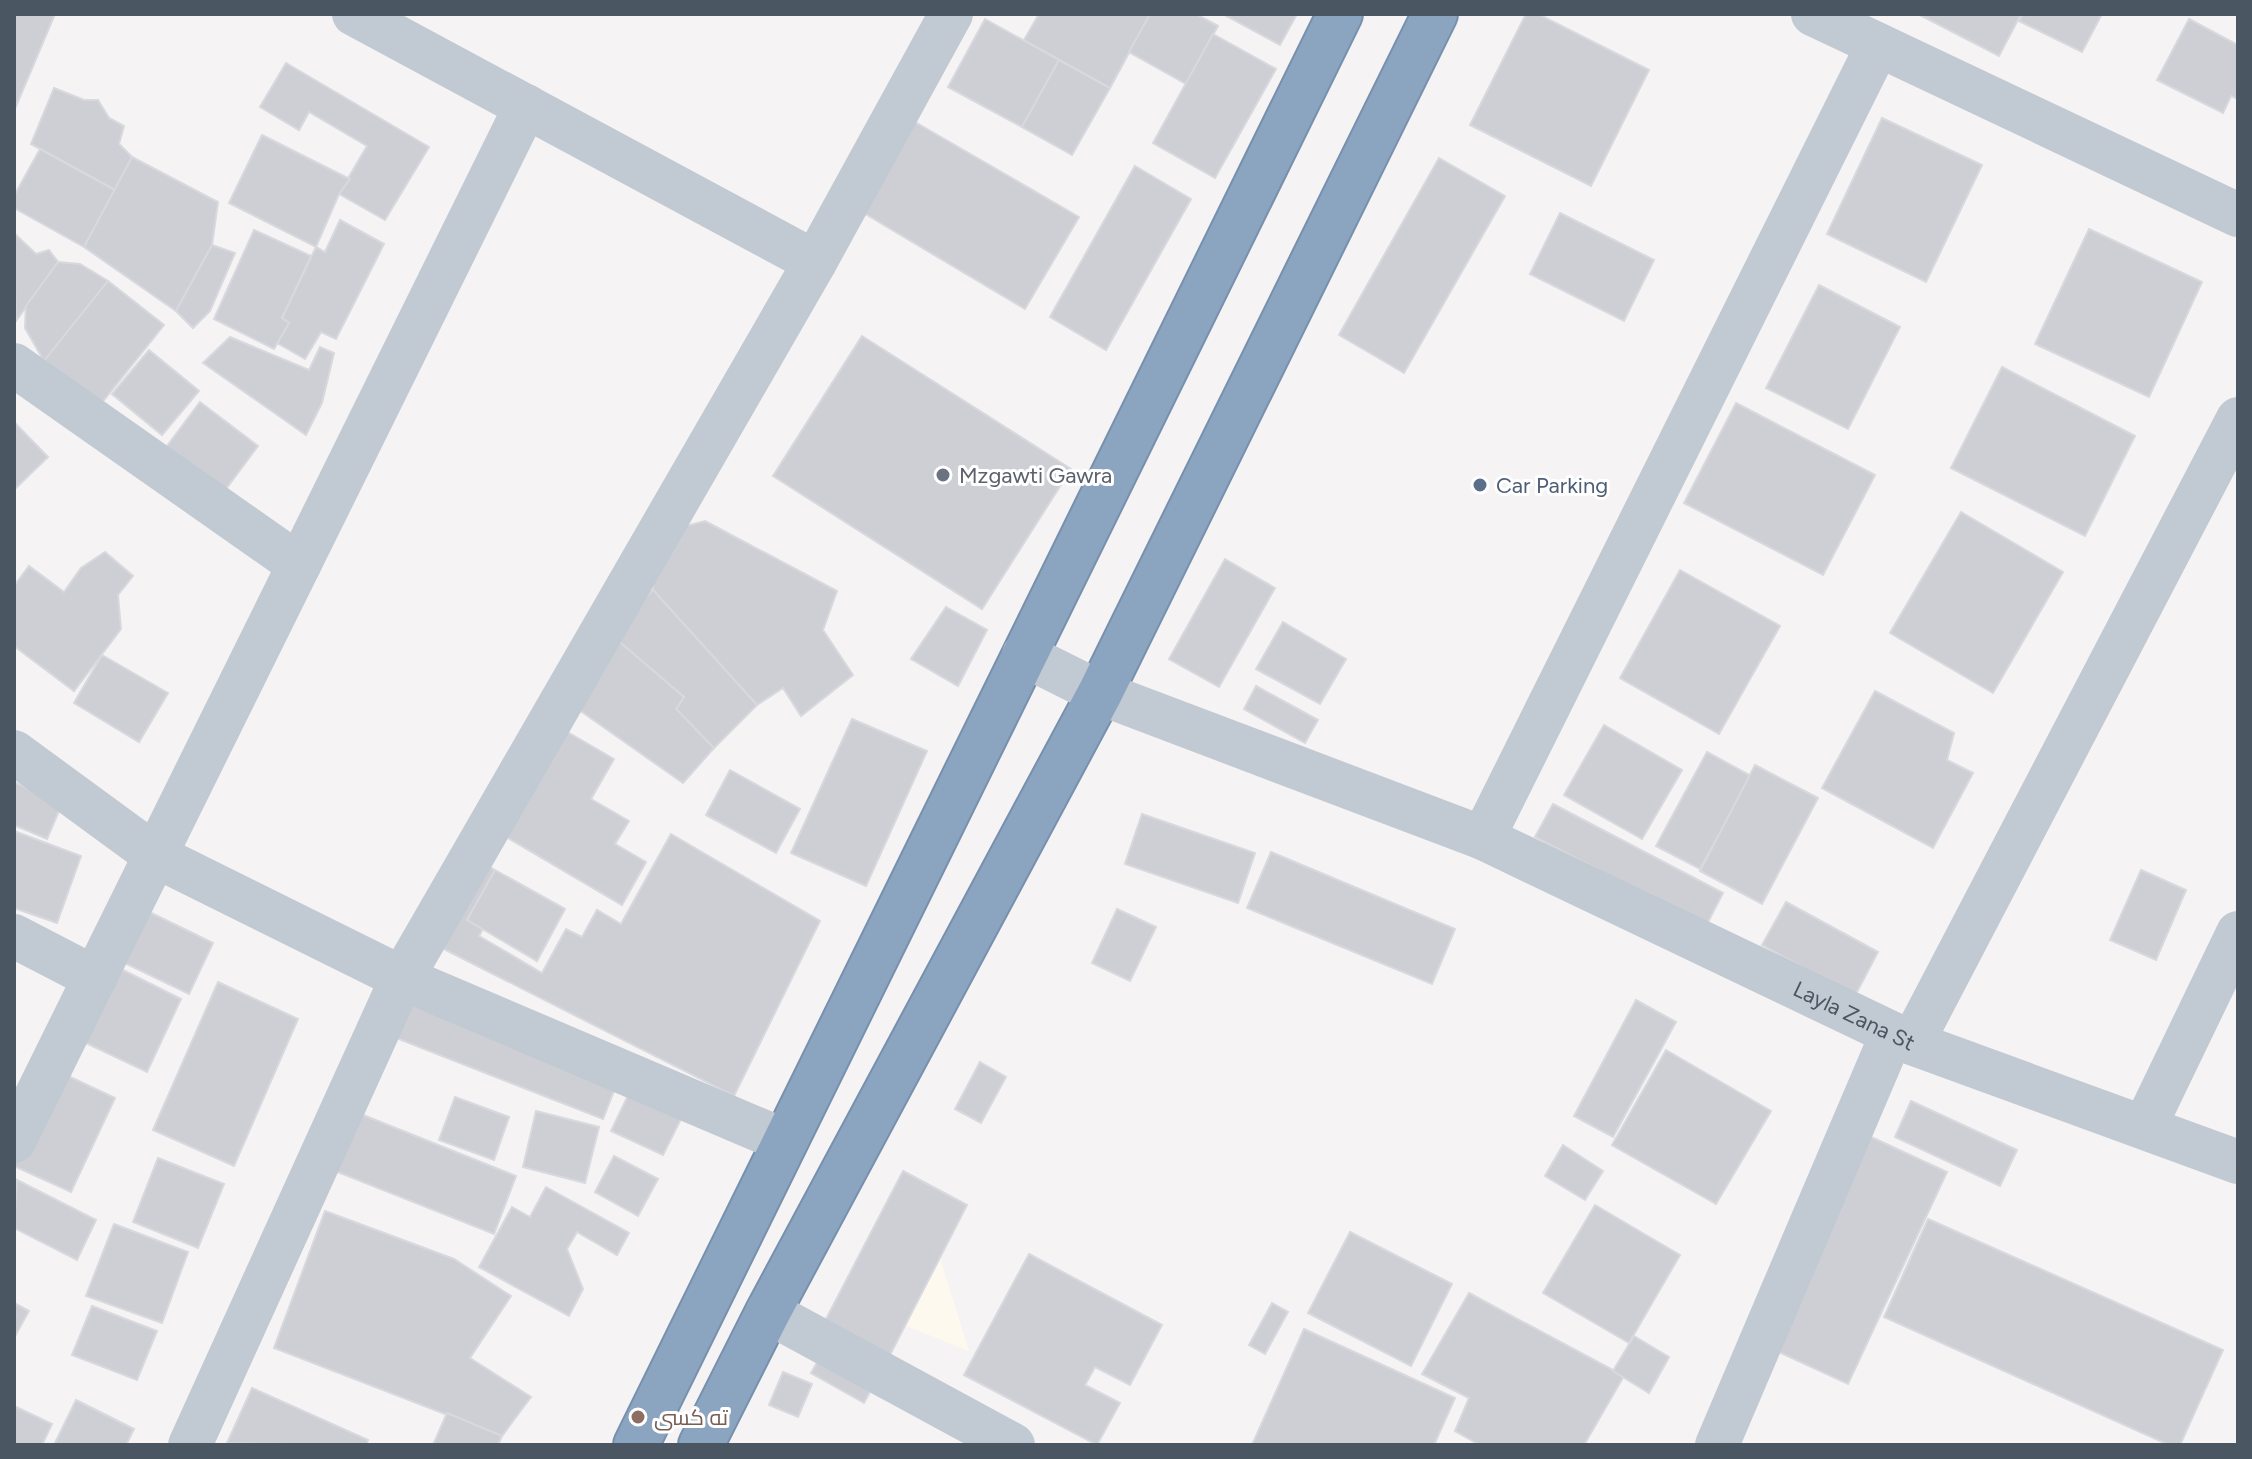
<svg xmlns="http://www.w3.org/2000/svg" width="2252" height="1459" viewBox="0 0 2252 1459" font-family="Figtree,Cairo,sans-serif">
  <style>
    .commercial { fill: #fdf9ef }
    .building { fill: #cdcfd5; stroke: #d7d9de; stroke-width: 2 }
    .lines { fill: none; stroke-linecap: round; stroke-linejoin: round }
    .highway-casing { stroke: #7690ad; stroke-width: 48 }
    .minor { stroke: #c1cad2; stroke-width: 44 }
    .highway { stroke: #8ba5c1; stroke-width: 44 }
    .worship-dot { fill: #6b7280; stroke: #fff; stroke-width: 3 }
    .service-dot { fill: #5c6f8a; stroke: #fff; stroke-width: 3 }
    .education-dot { fill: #8d6e63; stroke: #fff; stroke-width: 3 }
    .labels { text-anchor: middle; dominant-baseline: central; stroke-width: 6; stroke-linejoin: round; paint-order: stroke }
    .worship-label { font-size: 22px; fill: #5b616d; stroke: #fff; text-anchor: start }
    .service-label { font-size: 22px; fill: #4e5e75; stroke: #fff; text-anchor: start }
    .street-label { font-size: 22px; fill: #4a5661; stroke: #fff }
    .education-label { font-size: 22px; fill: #785e54; stroke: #fff; text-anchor: start }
  </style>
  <rect width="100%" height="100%" fill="#f5f3f3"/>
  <polygon class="commercial" points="928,1219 949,1287 969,1351 856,1306"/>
  <g class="building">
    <polygon points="14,14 55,14 14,111"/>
    <polygon points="1039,14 1150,14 1110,88 1024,40"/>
    <polygon points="1150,14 1196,14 1218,26 1186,84 1129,52"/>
    <polygon points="1223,14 1297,14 1280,45"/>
    <polygon points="1526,14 1538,14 1649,70 1591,186 1470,125"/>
    <polygon points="1918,14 2021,14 1999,56"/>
    <polygon points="2023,14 2102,14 2082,52 2019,21"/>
    <polygon points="985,19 1059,60 1022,127 948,87"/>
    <polygon points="2189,19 2238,45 2238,99 2231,96 2223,113 2157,80"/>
    <polygon points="1213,34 1276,69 1215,178 1153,143"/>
    <polygon points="1059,60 1110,88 1072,155 1022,127"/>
    <polygon points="286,63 429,147 385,220 339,194 367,146 309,112 299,130 260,107"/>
    <polygon points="54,88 84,100 98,100 109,118 124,126 119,144 132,157 115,190 31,144"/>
    <polygon points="1882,118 1982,165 1926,282 1827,234"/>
    <polygon points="915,122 1079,217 1025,309 862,212"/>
    <polygon points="262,135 350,179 339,194 316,247 229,203"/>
    <polygon points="40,149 115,190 84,247 14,208 14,196"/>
    <polygon points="132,157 218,202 212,245 176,311 84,247"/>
    <polygon points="1439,158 1505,196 1404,373 1339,335"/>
    <polygon points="1135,166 1191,199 1106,350 1050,317"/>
    <polygon points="1560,213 1654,260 1624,321 1530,274"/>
    <polygon points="340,220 384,244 336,339 321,332 305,359 277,343 289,323 282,318 316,247 325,252"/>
    <polygon points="2089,229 2202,282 2149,397 2035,344"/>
    <polygon points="254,230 311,256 282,318 289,323 274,349 214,319"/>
    <polygon points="14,233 36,254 49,250 58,262 16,321"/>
    <polygon points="212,245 235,253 210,311 193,328 176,311"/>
    <polygon points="58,262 80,264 108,281 44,361 25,328 26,306"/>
    <polygon points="108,281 164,325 96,410 40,366"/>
    <polygon points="1819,285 1900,327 1848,429 1766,388"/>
    <polygon points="862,336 1071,469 982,609 773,476"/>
    <polygon points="230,337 309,370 320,347 334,353 322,403 306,435 203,363"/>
    <polygon points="149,350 199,391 162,435 112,394"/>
    <polygon points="2002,367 2135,436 2085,536 1951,468"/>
    <polygon points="200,402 258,446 217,501 158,458"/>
    <polygon points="1736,403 1875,475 1823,575 1684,503"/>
    <polygon points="14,422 48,457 14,490"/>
    <polygon points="1961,512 2063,572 1993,693 1890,633"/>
    <polygon points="705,521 837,591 823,630 853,675 801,716 783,688 757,705 653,590 659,533"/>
    <polygon points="105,552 133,576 118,595 121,629 74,691 14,646 14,586 29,566 64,592 81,568"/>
    <polygon points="1225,559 1275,588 1219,687 1169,659"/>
    <polygon points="1680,570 1780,626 1719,734 1620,678"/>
    <polygon points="653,590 757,705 714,748 676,709 684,697 608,632"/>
    <polygon points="946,607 987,630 958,686 911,659"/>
    <polygon points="1283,622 1346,659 1320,704 1256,669"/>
    <polygon points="608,632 684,697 676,709 714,748 683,783 572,705"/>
    <polygon points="102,655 168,693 139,742 74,703"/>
    <polygon points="1256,686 1318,720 1305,743 1244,709"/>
    <polygon points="1875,691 1954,733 1947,760 1973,773 1933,848 1822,788"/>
    <polygon points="852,719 927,751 866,886 791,853"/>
    <polygon points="552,723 614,759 591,799 629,821 615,844 646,862 622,905 491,828"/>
    <polygon points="1604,725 1682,770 1642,839 1564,795"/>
    <polygon points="1707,752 1751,776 1700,869 1656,846"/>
    <polygon points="1755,765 1818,798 1762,904 1700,871"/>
    <polygon points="730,770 800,809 776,853 706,815"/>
    <polygon points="14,782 62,804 47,839 14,825"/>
    <polygon points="1553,804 1723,893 1706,926 1535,837"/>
    <polygon points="1142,814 1255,853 1238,903 1125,864"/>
    <polygon points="14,831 81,856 57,923 14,908"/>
    <polygon points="671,834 820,921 734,1096 432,943 473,857 495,870 467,920 483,929 479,936 542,973 566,929 582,937 597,910 621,924"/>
    <polygon points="1271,852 1455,929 1432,984 1247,908"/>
    <polygon points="495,870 565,909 537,961 467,920"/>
    <polygon points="2141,870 2186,890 2156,960 2110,940"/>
    <polygon points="1786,902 1878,952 1855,996 1762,945"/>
    <polygon points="133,904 213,943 189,994 108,955"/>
    <polygon points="1117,909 1156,927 1130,981 1092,963"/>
    <polygon points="107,962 181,999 147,1072 71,1036"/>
    <polygon points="218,982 298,1019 234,1166 153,1130"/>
    <polygon points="409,990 621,1073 603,1119 391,1036"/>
    <polygon points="1636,1000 1676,1022 1613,1137 1574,1116"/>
    <polygon points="1666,1050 1771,1111 1716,1204 1612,1145"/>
    <polygon points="980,1062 1006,1077 981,1123 955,1109"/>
    <polygon points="51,1068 115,1098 71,1192 14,1166 14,1149"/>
    <polygon points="632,1087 684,1113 663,1155 611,1131"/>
    <polygon points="455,1097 509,1117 494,1160 439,1140"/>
    <polygon points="1911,1101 2017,1150 2000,1186 1895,1137"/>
    <polygon points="536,1111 599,1127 585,1183 523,1167"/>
    <polygon points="358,1113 516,1176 494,1234 335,1171"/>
    <polygon points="1869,1136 1947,1172 1848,1384 1770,1348"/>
    <polygon points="1563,1145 1603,1171 1585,1200 1545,1176"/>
    <polygon points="614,1156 658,1179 638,1216 595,1192"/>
    <polygon points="158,1158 224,1184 198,1248 133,1222"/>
    <polygon points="903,1171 967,1205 890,1355 825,1321"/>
    <polygon points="17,1180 96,1220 77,1260 14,1228"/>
    <polygon points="546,1187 629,1233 617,1255 577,1232 567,1249 583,1289 569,1316 479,1267 512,1207 530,1217"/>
    <polygon points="1595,1205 1680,1255 1629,1343 1543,1293"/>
    <polygon points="325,1211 454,1259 511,1296 470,1358 531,1397 502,1436 274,1348"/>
    <polygon points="1928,1219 2223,1350 2180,1445 2169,1445 1884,1317"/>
    <polygon points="114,1224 188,1252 162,1323 86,1296"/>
    <polygon points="1350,1232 1452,1284 1411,1366 1308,1313"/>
    <polygon points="1029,1254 1162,1325 1130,1385 1095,1367 1085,1385 1120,1403 1097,1445 964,1375"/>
    <polygon points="1469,1293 1624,1376 1584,1445 1480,1445 1455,1431 1469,1398 1422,1374"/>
    <polygon points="14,1303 29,1311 14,1338"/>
    <polygon points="1272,1303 1288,1312 1265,1354 1249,1345"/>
    <polygon points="92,1306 157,1331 137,1380 72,1355"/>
    <polygon points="1304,1329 1455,1398 1434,1445 1252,1445"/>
    <polygon points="1634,1336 1669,1357 1649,1393 1613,1371"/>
    <polygon points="823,1352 876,1381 864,1403 811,1373"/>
    <polygon points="783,1372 812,1384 798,1417 769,1405"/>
    <polygon points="252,1388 368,1440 366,1445 227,1443"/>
    <polygon points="76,1400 134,1429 126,1445 54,1445"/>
    <polygon points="14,1406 52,1424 42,1445 14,1445"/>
    <polygon points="447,1413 502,1436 498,1445 433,1445"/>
  </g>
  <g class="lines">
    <g class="highway-casing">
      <g id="highway">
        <polyline points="636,1445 1340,14"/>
        <polyline points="701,1445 768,1312 1100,693 1435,14"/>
      </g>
    </g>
    <g class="minor">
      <polyline points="354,14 815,262"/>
      <polyline points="1813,14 2238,215"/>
      <polyline points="14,365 299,565"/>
      <path id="s1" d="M1024,655L1100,693L1483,838L1912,1043L2238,1162"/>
      <polyline points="14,752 156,856 402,978 785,1141"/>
      <polyline points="1483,838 1878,45"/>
      <polyline points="14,936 95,978"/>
      <polyline points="1912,1043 2238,419"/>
      <polyline points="2145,1126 2238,933"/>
      <polyline points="14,1141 526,106"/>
      <polyline points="768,1312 1013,1445"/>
      <polyline points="190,1445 402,978 815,262 951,14"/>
      <polyline points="1717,1445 1892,1034"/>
    </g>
    <use href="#highway" class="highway"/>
  </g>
  <circle class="worship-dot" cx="943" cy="475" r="8"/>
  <circle class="service-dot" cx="1480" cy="485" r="8"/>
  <circle class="education-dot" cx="638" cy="1417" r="8"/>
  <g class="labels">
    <g class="worship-label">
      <text x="959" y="475">Mzgawti Gawra</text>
    </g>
    <g class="service-label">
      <text x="1496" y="485">Car Parking</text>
    </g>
    <g class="street-label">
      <text stroke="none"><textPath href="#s1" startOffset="906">Layla Zana St</textPath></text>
    </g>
    <g class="education-label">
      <text x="654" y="1417">ته كسى</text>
    </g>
  </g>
  <rect width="2252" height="1459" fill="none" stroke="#4a5661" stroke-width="32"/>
</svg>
